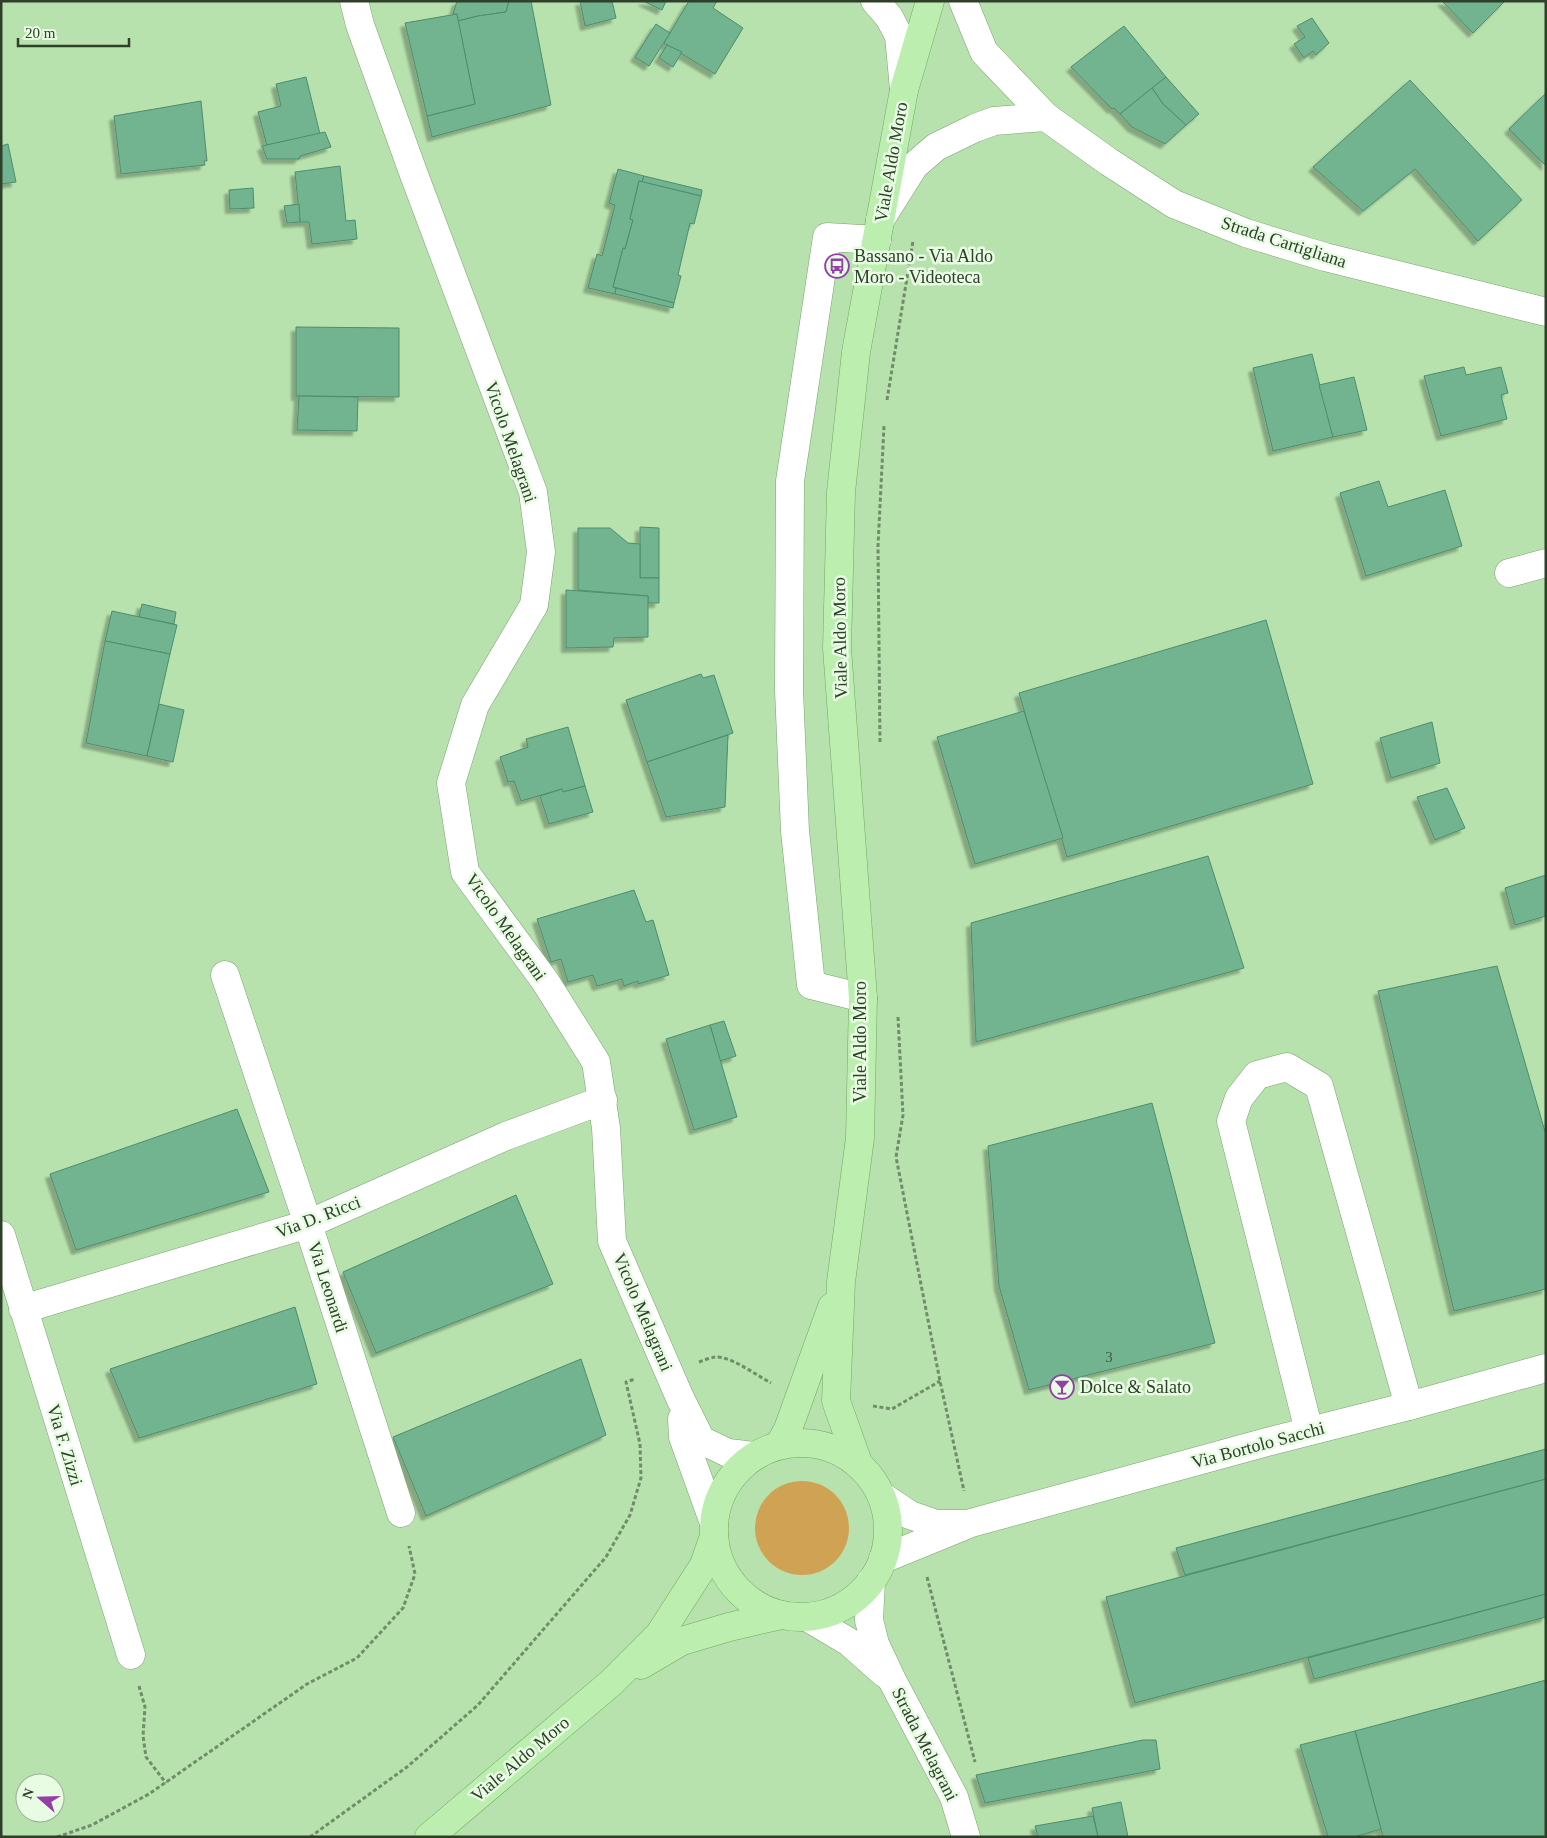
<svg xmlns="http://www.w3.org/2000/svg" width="1547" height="1838" viewBox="0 0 1547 1838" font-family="Georgia,serif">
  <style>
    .green { fill: #d0a253 }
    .building { fill: #72b390; stroke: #4d8d6c; filter: url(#shadow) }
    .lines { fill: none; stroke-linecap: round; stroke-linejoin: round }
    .minor-casing { stroke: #7aa270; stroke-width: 29 }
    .major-casing { stroke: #6ea95f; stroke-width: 29 }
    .path { stroke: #708d69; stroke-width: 3; stroke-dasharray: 4 2.5; stroke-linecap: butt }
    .minor { stroke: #fff; stroke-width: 28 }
    .major { stroke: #bceeb0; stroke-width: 28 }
    .labels { text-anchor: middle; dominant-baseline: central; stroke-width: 5; stroke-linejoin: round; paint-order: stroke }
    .number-label { font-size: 15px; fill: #3f5c44 }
    .street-label { font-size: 18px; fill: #2e3f2a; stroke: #e7fce2 }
    .poi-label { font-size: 18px; fill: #2e3f2a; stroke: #e7fce2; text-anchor: start }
  </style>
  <defs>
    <filter id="shadow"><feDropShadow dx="-4.5" dy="4.5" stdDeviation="1" flood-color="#0004"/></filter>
  </defs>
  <rect width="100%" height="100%" fill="#b7e2ad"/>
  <circle class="green" cx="802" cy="1528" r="47"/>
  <g class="building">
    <polygon points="457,1 509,1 506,12 478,16 458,21 457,14 453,14"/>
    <polygon points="509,1 531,1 551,105 432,137 427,116 475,104 458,21 478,16 506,12"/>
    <polygon points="580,1 612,1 616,18 585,26"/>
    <polygon points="643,1 666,1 662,10"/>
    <polygon points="689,1 717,1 713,8 743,28 715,74 664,43"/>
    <polygon points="1442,1 1505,1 1473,33"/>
    <polygon points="457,14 475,104 427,116 405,23"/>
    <polygon points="1312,18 1329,43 1316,55 1313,51 1304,58 1294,44 1305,37 1297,26"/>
    <polygon points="656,24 670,33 649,66 635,57"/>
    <polygon points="1124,26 1166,77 1120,114 1114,108 1112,109 1071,67"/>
    <polygon points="667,45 682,52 673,67 659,58"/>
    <polygon points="306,77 320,134 267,146 258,112 281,106 276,84"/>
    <polygon points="1166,77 1199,114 1186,125 1163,104 1152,88"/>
    <polygon points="1410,80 1522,200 1478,241 1415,169 1363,211 1313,167"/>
    <polygon points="1152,88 1163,104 1186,125 1165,144 1132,127 1120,114"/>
    <polygon points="1546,93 1546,166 1509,129"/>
    <polygon points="201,101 207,161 204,161 205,165 121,174 114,116"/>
    <polygon points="325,132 331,147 300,156 299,159 267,159 262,146"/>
    <polygon points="8,144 16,182 1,184 1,146"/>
    <polygon points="340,166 346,221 355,220 357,239 312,244 309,222 300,222 295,172"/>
    <polygon points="618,169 644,176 642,182 639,181 630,219 633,220 625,249 623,248 613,287 616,288 615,294 588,288 597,254 602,256 615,205 609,203"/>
    <polygon points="644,176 702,190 701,196 642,182"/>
    <polygon points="639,181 701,196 694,224 690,223 678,275 681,276 674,303 613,287 623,248 625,249 633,220 630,219"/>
    <polygon points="253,188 254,208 230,209 229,190"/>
    <polygon points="299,204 300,222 287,223 284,206"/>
    <polygon points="616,288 674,303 673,308 615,294"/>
    <polygon points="296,327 399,328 399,397 296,396"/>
    <polygon points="1312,354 1333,437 1273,451 1253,368"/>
    <polygon points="1464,367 1466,375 1501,367 1508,393 1501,395 1507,419 1441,436 1424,376"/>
    <polygon points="1354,377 1367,430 1333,437 1319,385"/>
    <polygon points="299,396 358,397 357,431 297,430"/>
    <polygon points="1379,481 1388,507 1445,490 1462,546 1366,576 1340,493"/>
    <polygon points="640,527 659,528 659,578 640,578"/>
    <polygon points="578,528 610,528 628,543 640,544 640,578 659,578 659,603 648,603 648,596 578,590"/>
    <polygon points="566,590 648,596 648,637 614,638 613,647 566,648"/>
    <polygon points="142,604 176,612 174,624 139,617"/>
    <polygon points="112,611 177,625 170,654 105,641"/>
    <polygon points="1266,620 1313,784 1067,857 1019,693"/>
    <polygon points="105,641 170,654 147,756 86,743"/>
    <polygon points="701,674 703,678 714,675 733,733 647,762 626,700"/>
    <polygon points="159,704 184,710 173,762 147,756"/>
    <polygon points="1024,711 1063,838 975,864 937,737"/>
    <polygon points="1432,722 1440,763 1391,778 1380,738"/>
    <polygon points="568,727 585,786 563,792 562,789 521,801 514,781 508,782 500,757 528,747 526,739"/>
    <polygon points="728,735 725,807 666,817 647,762"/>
    <polygon points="585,786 593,812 549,824 540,796 562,789 563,792"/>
    <polygon points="1447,788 1465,828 1435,840 1417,797"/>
    <polygon points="1208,856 1244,968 976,1042 971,923"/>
    <polygon points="1546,875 1546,916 1515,925 1505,888"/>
    <polygon points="634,890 646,922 653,920 669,975 638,984 638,981 624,986 622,979 597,986 593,975 568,982 561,959 551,962 537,919"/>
    <polygon points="1497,966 1546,1135 1546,1289 1454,1311 1378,991"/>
    <polygon points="724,1021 736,1056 720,1061 710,1025"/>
    <polygon points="710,1025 737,1117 694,1130 666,1039"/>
    <polygon points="1152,1103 1215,1343 1029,1390 999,1286 988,1146"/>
    <polygon points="237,1109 269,1192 76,1250 50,1174"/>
    <polygon points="516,1195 553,1284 376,1353 343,1272"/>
    <polygon points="295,1307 317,1384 139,1438 110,1369"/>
    <polygon points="581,1359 606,1435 426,1516 393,1437"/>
    <polygon points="1546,1449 1546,1479 1185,1575 1176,1548"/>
    <polygon points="1546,1479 1546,1594 1135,1703 1106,1597"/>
    <polygon points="1546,1594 1546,1617 1314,1679 1308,1658"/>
    <polygon points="1546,1680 1546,1837 1383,1837 1355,1731"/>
    <polygon points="1355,1731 1381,1829 1354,1837 1328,1837 1300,1745"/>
    <polygon points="1143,1740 1156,1740 1160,1769 985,1803 976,1775"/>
    <polygon points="1121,1802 1128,1837 1098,1837 1092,1808"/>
    <polygon points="1093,1816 1098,1837 1038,1837 1035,1826"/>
  </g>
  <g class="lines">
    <g class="minor-casing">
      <g id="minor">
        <polyline points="354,1 360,25 413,172 533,492 541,552 534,605 475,705 451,783 465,872 545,981 596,1062 606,1128 612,1241 680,1398 701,1440 728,1453 754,1456"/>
        <polyline points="875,1 889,17 899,36 904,89"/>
        <polyline points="963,1 984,52 1046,117 1109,162 1174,204 1246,233 1325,257 1546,312"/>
        <polyline points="880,220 914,166 936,147 975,128 994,121 1046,117"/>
        <polyline points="1509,573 1546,563"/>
        <polyline points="225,975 308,1224 401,1513"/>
        <polyline points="863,998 811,985 795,831 789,690 790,481 827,237 877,240"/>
        <polyline points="1,1235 131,1655"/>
        <polyline points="23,1309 308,1224 506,1136 603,1100"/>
        <polyline points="682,1419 683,1437 714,1523"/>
        <polyline points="1309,1431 1231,1121 1239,1098 1257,1075 1287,1067 1319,1086 1409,1406"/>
        <polyline points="883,1497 910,1515 936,1524 962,1524"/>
        <polyline points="883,1559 971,1523 1267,1442 1409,1406 1546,1368"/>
        <polyline points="871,1581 869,1620 875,1644 892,1680 954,1797 966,1837"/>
        <polyline points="807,1617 849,1642 884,1673"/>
      </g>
    </g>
    <g class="major-casing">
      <g id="major">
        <circle cx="801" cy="1530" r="87"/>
        <polyline points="779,1445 788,1429 832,1307"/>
        <polyline points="858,1463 836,1401 841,1282 860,1138 863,998 837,648 841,492 856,352 904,90 930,1"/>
        <polyline points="641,1665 682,1641 729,1627 781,1615"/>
        <polyline points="429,1837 612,1682 659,1635 704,1565 714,1536"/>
      </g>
    </g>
    <g class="path">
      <polyline points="887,400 913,241"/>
      <polyline points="880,742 878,546 884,426"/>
      <polyline points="898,1017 903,1115 896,1157 940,1381 964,1491"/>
      <path d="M699,1362C704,1360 710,1358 715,1357C731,1356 756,1375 771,1383"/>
      <polyline points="873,1406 892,1409 940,1381"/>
      <polyline points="927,1577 975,1762"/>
      <polyline points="139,1686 145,1707 143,1736 146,1757 166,1783"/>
      <polyline points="57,1837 92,1825 149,1794 307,1684 357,1658 403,1608 415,1574 409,1546"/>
      <polyline points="310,1837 407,1767 478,1705 606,1557 630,1515 641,1478 640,1444 626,1382 635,1379"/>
    </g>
    <use href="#minor" class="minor"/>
    <use href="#major" class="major"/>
  </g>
  <defs>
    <g id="bus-ring" transform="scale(1.25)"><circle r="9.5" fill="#e7fce2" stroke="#953da9" stroke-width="1.5"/><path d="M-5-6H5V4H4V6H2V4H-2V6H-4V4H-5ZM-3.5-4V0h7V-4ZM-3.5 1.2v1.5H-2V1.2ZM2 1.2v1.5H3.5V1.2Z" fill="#953da9"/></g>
    <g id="bar-ring" transform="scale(1.25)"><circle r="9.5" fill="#e7fce2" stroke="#953da9" stroke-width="1.5"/><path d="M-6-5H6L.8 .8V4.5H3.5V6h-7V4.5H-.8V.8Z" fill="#953da9"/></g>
  </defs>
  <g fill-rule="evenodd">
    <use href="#bus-ring" x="837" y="266"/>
    <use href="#bar-ring" x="1062" y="1387"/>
  </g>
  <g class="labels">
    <g class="number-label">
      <text x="1109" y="1357">3</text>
    </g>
    <g class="street-label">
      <text transform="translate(891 162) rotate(-80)">Viale Aldo Moro</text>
      <text transform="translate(1284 242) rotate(18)">Strada Cartigliana</text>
      <text transform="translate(511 442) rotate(71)">Vicolo Melagrani</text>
      <text transform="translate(840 638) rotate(-91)">Viale Aldo Moro</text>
      <text transform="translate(506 927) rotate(55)">Vicolo Melagrani</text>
      <text transform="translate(860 1042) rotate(-90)">Viale Aldo Moro</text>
      <text transform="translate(318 1217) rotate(-21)">Via D. Ricci</text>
      <text transform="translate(328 1287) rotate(72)">Via Leonardi</text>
      <text transform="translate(643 1312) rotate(67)">Vicolo Melagrani</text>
      <text transform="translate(65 1445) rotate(73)">Via F. Zizzi</text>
      <text transform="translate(1258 1445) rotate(-15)">Via Bortolo Sacchi</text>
      <text transform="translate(925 1744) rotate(63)">Strada Melagrani</text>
      <text transform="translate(520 1759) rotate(-40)">Viale Aldo Moro</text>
    </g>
    <g class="poi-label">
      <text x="854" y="256">Bassano - Via Aldo<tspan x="854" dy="21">Moro - Videoteca</tspan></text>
      <text x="1080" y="1387">Dolce &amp; Salato</text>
    </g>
  </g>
  <rect width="1547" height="1838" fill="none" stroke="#2e3f2a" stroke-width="5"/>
  <g transform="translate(40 1798) rotate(290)"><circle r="24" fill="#e7fce2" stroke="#9db098"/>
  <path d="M0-4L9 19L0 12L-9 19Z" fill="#953da9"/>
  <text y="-8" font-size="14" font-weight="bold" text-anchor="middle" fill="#2e3f2a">N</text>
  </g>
  <path d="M18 38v8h111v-8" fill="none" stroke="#2e3f2a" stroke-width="2.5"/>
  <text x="25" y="38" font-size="15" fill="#2e3f2a" stroke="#e7fce2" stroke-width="4" paint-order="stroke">20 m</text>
</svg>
